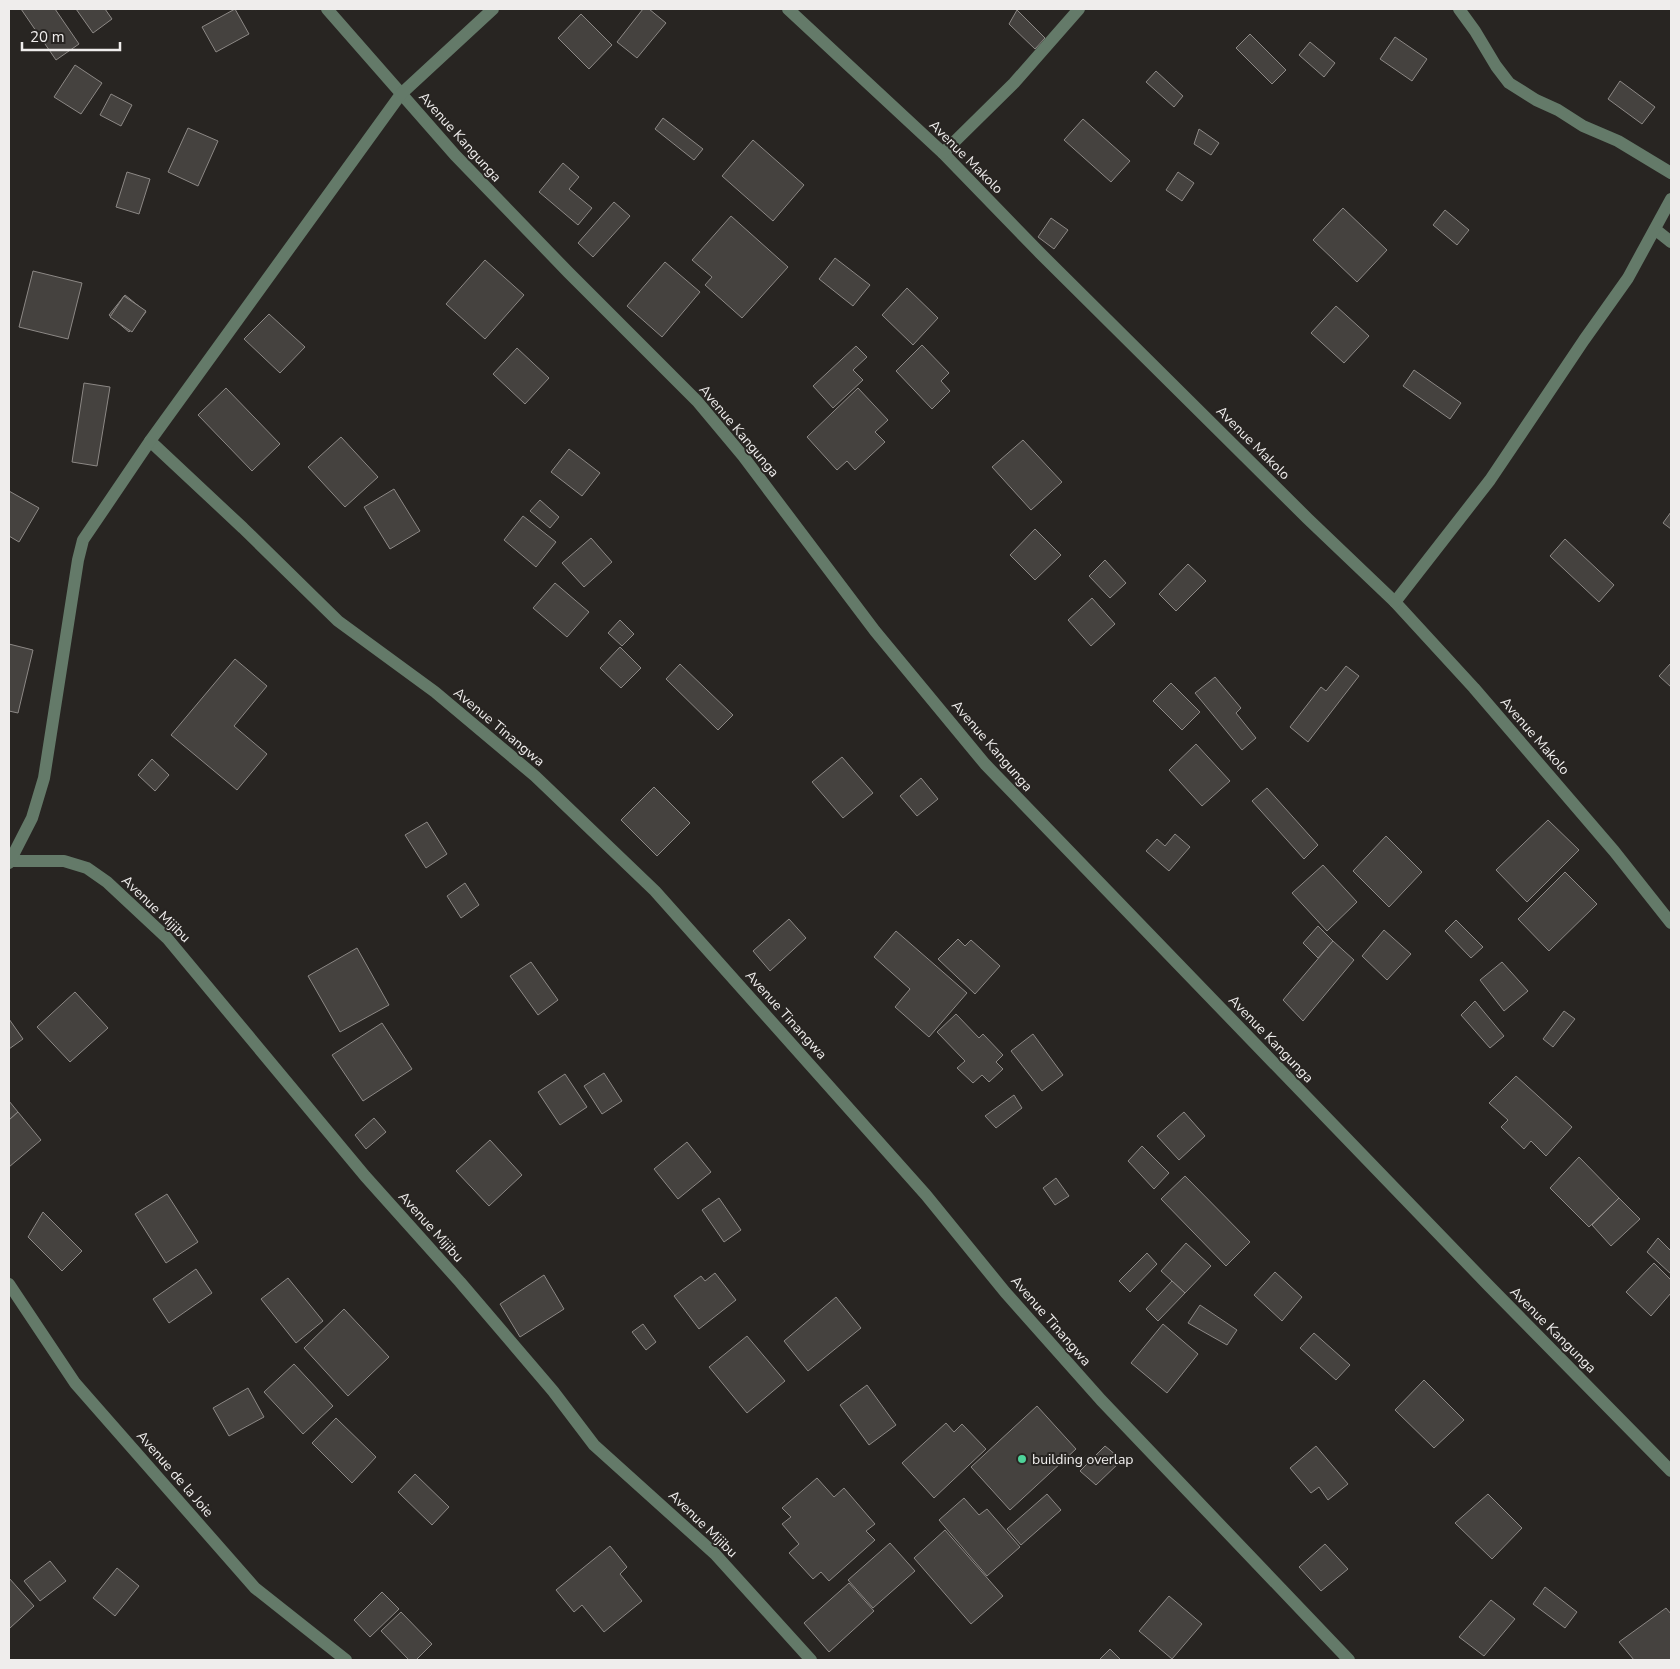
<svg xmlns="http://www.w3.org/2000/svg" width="1680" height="1669" viewBox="0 0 1680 1669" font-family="'Nunito Sans',sans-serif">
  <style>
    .building { fill: #45423f; stroke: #8c8885 }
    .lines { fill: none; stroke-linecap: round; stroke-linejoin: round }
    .minor { stroke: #647a69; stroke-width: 12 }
    .poi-dot { fill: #4ed39a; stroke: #282522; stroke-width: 2 }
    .labels { text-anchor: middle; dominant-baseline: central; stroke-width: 4; stroke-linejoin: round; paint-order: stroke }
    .street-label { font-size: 14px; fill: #efedec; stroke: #282522 }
    .poi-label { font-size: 14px; fill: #efedec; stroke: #282522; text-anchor: start }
  </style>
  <rect width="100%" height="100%" fill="#282522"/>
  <g class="building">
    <polygon points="21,9 55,9 79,44 56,60"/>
    <polygon points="76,9 105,9 112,19 93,33"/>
    <polygon points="235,9 249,34 216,52 202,27"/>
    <polygon points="643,9 649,9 666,23 637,58 617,42"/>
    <polygon points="1017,10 1045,38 1035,49 1009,24"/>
    <polygon points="581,14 612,45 589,69 558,38"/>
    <polygon points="1250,34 1286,70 1272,84 1236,48"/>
    <polygon points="1395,37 1427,59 1412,81 1380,59"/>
    <polygon points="1310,42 1335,63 1324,77 1299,55"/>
    <polygon points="75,65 102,83 81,114 54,97"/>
    <polygon points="1156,71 1183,96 1174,107 1146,82"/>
    <polygon points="1620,81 1655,107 1642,124 1608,99"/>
    <polygon points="111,94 132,105 121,126 100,115"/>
    <polygon points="663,118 703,149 694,160 655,129"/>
    <polygon points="1083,119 1130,161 1111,182 1064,140"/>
    <polygon points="188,128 218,141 198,186 168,172"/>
    <polygon points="1199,129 1219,143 1211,155 1194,144"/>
    <polygon points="753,140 804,185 773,221 722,176"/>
    <polygon points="563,163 579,177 569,189 592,208 578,225 539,192"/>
    <polygon points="127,172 150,179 139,214 116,207"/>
    <polygon points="1178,172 1194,183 1182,201 1166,190"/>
    <polygon points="614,202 630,216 593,257 578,243"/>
    <polygon points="1343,208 1387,250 1357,282 1313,240"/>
    <polygon points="1445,210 1469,230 1457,245 1433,225"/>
    <polygon points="731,216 788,267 742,318 705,285 712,277 692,260"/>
    <polygon points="1051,218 1068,230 1054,249 1038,237"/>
    <polygon points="835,258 870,285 853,306 819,279"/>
    <polygon points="485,260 524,295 485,339 446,304"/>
    <polygon points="665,262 700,292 662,337 627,306"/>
    <polygon points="33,271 82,283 68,339 19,327"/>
    <polygon points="907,288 938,318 913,345 882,315"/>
    <polygon points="125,295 146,312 129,332 109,315"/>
    <polygon points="124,296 146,311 132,332 110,317"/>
    <polygon points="1336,306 1369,336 1344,363 1311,333"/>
    <polygon points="269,314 305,347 280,373 244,339"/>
    <polygon points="922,345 949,373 941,381 950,391 932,409 896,371"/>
    <polygon points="856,346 867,357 853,370 863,380 833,408 813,386"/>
    <polygon points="517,348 549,378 525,404 493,374"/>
    <polygon points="1414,370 1461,403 1450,419 1403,386"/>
    <polygon points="84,383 110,387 97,466 72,462"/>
    <polygon points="226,388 280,444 252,471 198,415"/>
    <polygon points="858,388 888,420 875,432 885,442 855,470 847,461 837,470 807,437"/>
    <polygon points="341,437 378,477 345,507 308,467"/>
    <polygon points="1023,440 1062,482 1031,510 992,467"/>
    <polygon points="569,449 600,473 582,496 551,472"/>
    <polygon points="394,489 420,531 390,549 364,507"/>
    <polygon points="9,491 39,508 19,542 9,536"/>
    <polygon points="540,500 559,517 550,528 530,511"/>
    <polygon points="1671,512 1671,529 1663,523"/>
    <polygon points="523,516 556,542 536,567 504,540"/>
    <polygon points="1035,529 1061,555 1035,580 1010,555"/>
    <polygon points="591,538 612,562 584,587 562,563"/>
    <polygon points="1565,539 1614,585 1599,602 1550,556"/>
    <polygon points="1105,560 1126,583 1110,598 1089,576"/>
    <polygon points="1188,564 1206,581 1176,611 1159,594"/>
    <polygon points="555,583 589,612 567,637 533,608"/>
    <polygon points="1092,598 1115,624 1091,646 1068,620"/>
    <polygon points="620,620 634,634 622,646 608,633"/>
    <polygon points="9,644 33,650 18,713 9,711"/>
    <polygon points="620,647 641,668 621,688 600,668"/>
    <polygon points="235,659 267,686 234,726 267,754 237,790 171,735"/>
    <polygon points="1671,663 1671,687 1659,676"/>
    <polygon points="680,664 733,715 718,730 666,679"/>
    <polygon points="1346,666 1359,676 1308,742 1290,727 1321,687 1326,691"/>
    <polygon points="1215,677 1241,708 1236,713 1256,738 1242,750 1195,693"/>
    <polygon points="1171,683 1200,712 1182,730 1153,701"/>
    <polygon points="1196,744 1230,781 1202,806 1169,770"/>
    <polygon points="842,757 873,793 843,818 812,782"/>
    <polygon points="152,759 169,775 155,791 138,775"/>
    <polygon points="921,778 938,799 917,816 900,796"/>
    <polygon points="654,787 690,823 657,856 621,820"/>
    <polygon points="1267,788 1318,845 1304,859 1252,801"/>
    <polygon points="1548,820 1579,850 1527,902 1496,870"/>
    <polygon points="427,822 447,854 426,868 405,835"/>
    <polygon points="1175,834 1190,847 1169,871 1146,851 1157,839 1165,846"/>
    <polygon points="1386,836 1422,872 1389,907 1353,871"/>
    <polygon points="1323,865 1357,902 1327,931 1292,893"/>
    <polygon points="1565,872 1597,904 1549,951 1518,919"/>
    <polygon points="465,883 479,905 461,918 447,896"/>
    <polygon points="789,919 806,938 770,971 753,951"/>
    <polygon points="1456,920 1483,947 1471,958 1445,931"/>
    <polygon points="1318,926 1333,941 1318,958 1303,943"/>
    <polygon points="1384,930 1411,954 1387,980 1362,956"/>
    <polygon points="896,931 967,993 929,1037 895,1007 910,989 874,957"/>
    <polygon points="958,939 965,946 971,940 1000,966 975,994 938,959"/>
    <polygon points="1333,941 1354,960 1303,1021 1283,1000"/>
    <polygon points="357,948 389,1005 340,1032 308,976"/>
    <polygon points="531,962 558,1000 538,1015 510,976"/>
    <polygon points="1502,962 1528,991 1504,1011 1480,980"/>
    <polygon points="75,992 108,1028 70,1062 37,1027"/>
    <polygon points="1475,1001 1504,1036 1490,1048 1461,1015"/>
    <polygon points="1564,1011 1575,1019 1553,1047 1543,1039"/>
    <polygon points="956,1014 979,1038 983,1034 1003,1055 996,1062 1003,1069 989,1082 982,1075 973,1083 957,1068 965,1061 937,1032"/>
    <polygon points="9,1019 23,1039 9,1049"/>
    <polygon points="382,1023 412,1069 363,1101 332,1055"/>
    <polygon points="1033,1034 1063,1075 1042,1091 1011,1051"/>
    <polygon points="604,1073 622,1101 602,1114 584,1086"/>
    <polygon points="565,1074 587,1107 560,1125 538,1092"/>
    <polygon points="1516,1076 1572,1127 1546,1156 1531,1141 1524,1149 1501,1127 1508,1120 1489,1103"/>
    <polygon points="1014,1095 1022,1108 996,1128 985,1116"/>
    <polygon points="9,1101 18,1112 9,1120"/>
    <polygon points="18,1112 41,1140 9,1167 9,1120"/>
    <polygon points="1184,1112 1205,1136 1179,1160 1157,1136"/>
    <polygon points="374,1118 386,1132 366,1149 355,1135"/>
    <polygon points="490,1140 522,1175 489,1206 456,1171"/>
    <polygon points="687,1142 711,1172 678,1199 654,1169"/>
    <polygon points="1142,1146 1169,1173 1154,1189 1128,1161"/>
    <polygon points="1579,1157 1619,1198 1589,1227 1550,1188"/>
    <polygon points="1185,1176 1250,1242 1226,1266 1161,1199"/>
    <polygon points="1056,1178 1069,1196 1055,1205 1043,1188"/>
    <polygon points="167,1194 198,1242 166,1263 135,1214"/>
    <polygon points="719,1198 741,1230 724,1242 702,1210"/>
    <polygon points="1619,1198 1640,1219 1611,1246 1592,1225"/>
    <polygon points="43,1212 82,1251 62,1271 28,1237"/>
    <polygon points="1658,1238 1671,1251 1671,1274 1647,1252"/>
    <polygon points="1186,1243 1211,1266 1185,1293 1161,1271"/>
    <polygon points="1147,1253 1157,1264 1130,1292 1119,1281"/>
    <polygon points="1654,1263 1671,1280 1671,1293 1651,1316 1626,1292"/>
    <polygon points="196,1269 212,1293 169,1323 153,1299"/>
    <polygon points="1275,1272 1302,1297 1282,1321 1254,1295"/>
    <polygon points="715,1273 736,1300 699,1329 674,1296 701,1276 705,1281"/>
    <polygon points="544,1275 564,1309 520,1337 500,1304"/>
    <polygon points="288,1278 323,1321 296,1343 261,1299"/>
    <polygon points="1172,1281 1185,1293 1158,1321 1146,1309"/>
    <polygon points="836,1297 861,1328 808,1371 784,1341"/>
    <polygon points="1200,1305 1237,1330 1227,1345 1188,1323"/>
    <polygon points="344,1309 389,1357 348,1396 304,1348"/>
    <polygon points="643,1324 656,1342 646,1350 632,1332"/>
    <polygon points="1163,1324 1198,1354 1167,1393 1131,1363"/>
    <polygon points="1314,1333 1350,1365 1336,1380 1300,1348"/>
    <polygon points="747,1336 785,1381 747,1413 709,1367"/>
    <polygon points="294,1364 333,1406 303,1434 264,1392"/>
    <polygon points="1424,1380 1464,1420 1434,1448 1395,1410"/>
    <polygon points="867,1385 896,1425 869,1445 840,1405"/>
    <polygon points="248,1388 264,1417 229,1436 213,1408"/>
    <polygon points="1037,1406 1076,1449 1010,1510 971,1467"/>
    <polygon points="336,1418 376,1457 352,1483 312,1443"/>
    <polygon points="946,1423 954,1432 962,1424 986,1449 934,1498 902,1463"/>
    <polygon points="1105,1446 1122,1460 1096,1485 1080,1471"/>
    <polygon points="1316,1446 1348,1484 1328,1500 1319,1487 1311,1493 1290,1468"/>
    <polygon points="415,1474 449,1507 432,1525 398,1492"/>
    <polygon points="817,1478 834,1497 844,1488 875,1524 866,1531 875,1540 829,1581 821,1572 813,1579 789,1553 799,1544 782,1524 791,1517 782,1508"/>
    <polygon points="1047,1494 1061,1510 1021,1545 1007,1529"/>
    <polygon points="1488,1494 1522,1528 1492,1559 1455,1523"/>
    <polygon points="964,1498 979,1515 987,1509 1020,1547 987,1576 939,1520"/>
    <polygon points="945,1530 1003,1596 971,1624 914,1558"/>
    <polygon points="890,1543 915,1571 873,1608 848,1580"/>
    <polygon points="1325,1544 1348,1569 1321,1591 1299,1567"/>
    <polygon points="610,1546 627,1567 620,1574 642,1601 604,1632 582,1605 574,1612 556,1590"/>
    <polygon points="50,1561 66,1581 40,1601 24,1581"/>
    <polygon points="117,1568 139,1586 115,1616 93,1598"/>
    <polygon points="9,1578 34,1606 10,1628 9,1626"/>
    <polygon points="849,1583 874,1611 829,1652 804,1623"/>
    <polygon points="1545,1587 1577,1612 1565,1628 1533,1604"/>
    <polygon points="382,1592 399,1609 370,1637 354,1620"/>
    <polygon points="1169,1596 1202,1624 1172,1659 1139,1631"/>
    <polygon points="1491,1600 1515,1619 1484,1656 1459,1637"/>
    <polygon points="1666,1608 1671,1614 1671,1658 1669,1660 1634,1660 1619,1642"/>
    <polygon points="401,1612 432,1644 416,1660 409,1660 381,1631"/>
    <polygon points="1110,1649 1121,1660 1099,1660"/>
  </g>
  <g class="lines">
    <g class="minor">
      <polyline points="327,9 455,155 568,272 697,401 743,456 875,631 985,764 1489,1286 1671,1471"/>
      <polyline points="788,9 943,153 1040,253 1308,519 1395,602 1474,688 1614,851 1671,923"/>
      <polyline points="1459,9 1475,31 1496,66 1509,83 1536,100 1558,110 1583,126 1618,141 1671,173"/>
      <polyline points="943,153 1014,83 1079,9"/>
      <polyline points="1656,230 1671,242"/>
      <polyline points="150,441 243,528 338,621 435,692 535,776 655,891 926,1195 1005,1292 1101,1400 1349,1660"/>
      <polyline points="1395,602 1490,480 1584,340 1628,278 1671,199"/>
      <polyline points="9,861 64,861 87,868 107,882 167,938 365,1176 460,1282 553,1391 594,1445 715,1554 811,1660"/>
      <polyline points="9,863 32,818 44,778 78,560 83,540 150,441 401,94 493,9"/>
      <polyline points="9,1284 75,1383 255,1588 346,1660"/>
    </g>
  </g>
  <circle class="poi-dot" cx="1022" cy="1459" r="5"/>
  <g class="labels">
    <g class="street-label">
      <text transform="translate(460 137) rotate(48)">Avenue Kangunga</text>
      <text transform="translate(966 157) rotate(45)">Avenue Makolo</text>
      <text transform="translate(739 431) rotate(50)">Avenue Kangunga</text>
      <text transform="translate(1253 443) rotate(45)">Avenue Makolo</text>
      <text transform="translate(499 727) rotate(40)">Avenue Tinangwa</text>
      <text transform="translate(1535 736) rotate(49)">Avenue Makolo</text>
      <text transform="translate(992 746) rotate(49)">Avenue Kangunga</text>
      <text transform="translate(156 909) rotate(44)">Avenue Mijibu</text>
      <text transform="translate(786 1015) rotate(48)">Avenue Tinangwa</text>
      <text transform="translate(1271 1039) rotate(46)">Avenue Kangunga</text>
      <text transform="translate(431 1227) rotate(48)">Avenue Mijibu</text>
      <text transform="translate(1051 1321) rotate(49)">Avenue Tinangwa</text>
      <text transform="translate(1553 1330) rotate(45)">Avenue Kangunga</text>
      <text transform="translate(175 1474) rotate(49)">Avenue de la Joie</text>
      <text transform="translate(703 1524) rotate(44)">Avenue Mijibu</text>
    </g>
    <g class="poi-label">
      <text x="1032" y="1459">building overlap</text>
    </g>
  </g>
  <rect width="1680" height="1669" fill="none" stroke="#efedec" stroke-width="20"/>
  <path d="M22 42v8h98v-8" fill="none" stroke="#efedec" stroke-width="2.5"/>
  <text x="30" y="42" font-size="15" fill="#efedec" stroke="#282522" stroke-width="4" paint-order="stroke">20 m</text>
</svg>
